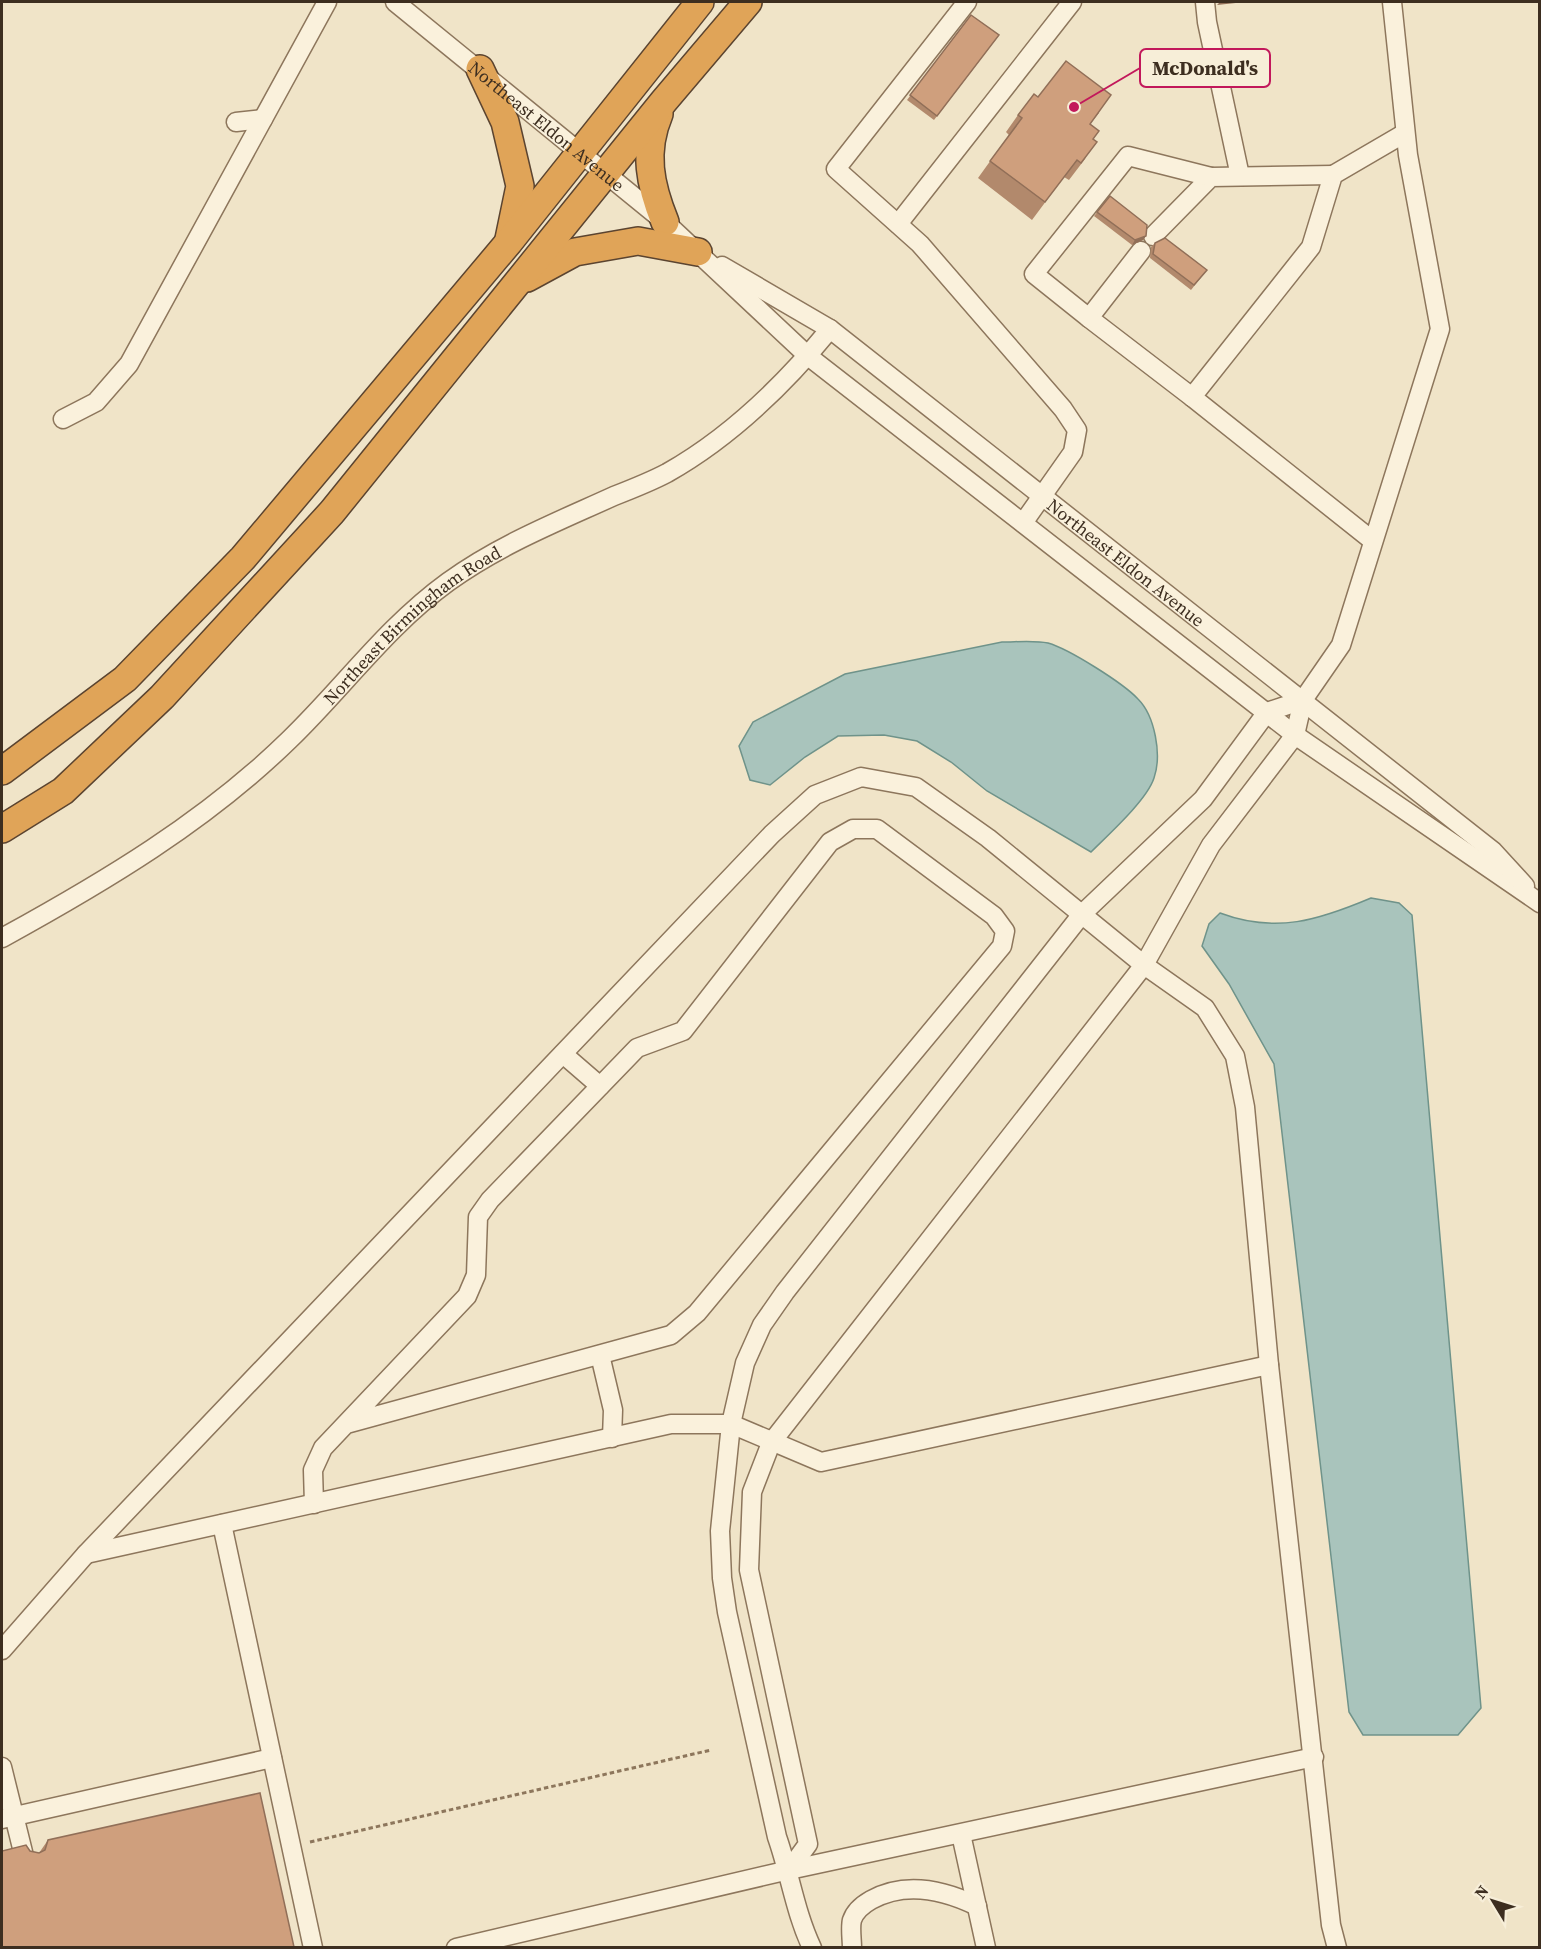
<svg xmlns="http://www.w3.org/2000/svg" width="1541" height="1949" viewBox="0 0 1541 1949" font-family="'Source Serif 4',serif">
  <style>
    .water { fill: #a9c4bc; stroke: #6f938a; stroke-width: 1.5 }
    .lines { fill: none; stroke-linecap: round; stroke-linejoin: round }
    .minor-casing { stroke: #8d765c; stroke-width: 21 }
    .highway-casing { stroke: #5b4430; stroke-width: 30 }
    .path { stroke: #8d765c; stroke-width: 3; stroke-dasharray: 4.5 3; stroke-linecap: butt }
    .minor { stroke: #faf1dc; stroke-width: 18 }
    .highway { stroke: #e0a458; stroke-width: 27 }
    .wall { fill: #b2896c }
    .shaded-wall { fill: #916f58 }
    .building { fill: #cf9f7d; stroke: #916f58; stroke-width: 1.5 }
    .labels { text-anchor: middle; dominant-baseline: central; stroke-width: 5; stroke-linejoin: round; paint-order: stroke }
    .street-label { font-size: 18px; fill: #3d2e20; stroke: #f7eed8 }
    .leader { fill: none; stroke: #c2185b; stroke-width: 2 }
    .callout-dot { fill: #c2185b; stroke: #f7eed8; stroke-width: 2 }
    .callout { fill: #f7eed8; stroke: #c2185b; stroke-width: 2 }
    .callout-label { font-size: 20px; text-anchor: middle; font-weight: bold; fill: #3d2e20 }
  </style>
  <rect width="100%" height="100%" fill="#f0e4c8"/>
  <g class="water">
    <path d="M1002,642C1016,642 1034,640 1048,643C1069,649 1123,683 1138,699C1155,716 1162,755 1154,778C1147,800 1108,835 1091,852L987,791L951,762L917,741L884,735L838,736L805,757L770,785L750,780L739,746L753,722L845,674Z"/>
    <path d="M1371,898L1399,903L1412,915L1481,1708L1458,1735H1363L1349,1712L1274,1064L1229,984L1202,946L1209,924L1220,913C1276,934 1319,920 1371,898Z"/>
  </g>
  <g class="lines">
    <g class="minor-casing">
      <g id="minor">
        <path id="s1" d="M395,2L665,222L808,356L1295,735L1540,903"/>
        <polyline points="967,2 836,169 920,244 1063,409 1077,430 1073,452 1023,523"/>
        <polyline points="1205,2 1207,22 1240,176"/>
        <polyline points="236,122 263,119"/>
        <polyline points="898,224 1072,2"/>
        <polyline points="1153,236 1211,177 1333,175"/>
        <polyline points="1141,251 1089,318 1192,397"/>
        <path id="s2" d="M722,266L830,329L1493,851L1525,886"/>
        <polyline points="1089,318 1034,274 1128,156 1211,177"/>
        <polyline points="63,419 96,402 129,364 327,2"/>
        <polyline points="1373,541 1192,397 1311,247 1333,175 1405,133"/>
        <path id="s3" d="M2,938C104,882 205,822 289,740C343,688 386,627 448,582C499,545 557,522 614,496C632,489 650,482 667,473C731,437 784,385 830,329"/>
        <polyline points="563,1054 600,1086"/>
        <polyline points="600,1355 613,1410 612,1438"/>
        <polyline points="314,1504 313,1470 323,1448 467,1296 476,1275 478,1217 490,1200 637,1048 683,1031 830,842 853,829 877,829 994,916 1005,931 1002,946 697,1313 671,1335 346,1424"/>
        <polyline points="222,1524 313,1948"/>
        <polyline points="86,1554 671,1424 731,1424 821,1462 1269,1365"/>
        <polyline points="2,1650 86,1554 772,834 815,795 861,777 916,787 988,838 1144,965 1205,1008 1235,1056 1245,1107 1269,1365 1331,1925 1337,1948"/>
        <polyline points="2,1767 25,1860"/>
        <polyline points="2,1819 272,1758"/>
        <polyline points="961,1834 986,1948"/>
        <polyline points="789,1870 808,1844 749,1570 752,1492 771,1443 1144,965 1211,845 1295,735 1303,700 1341,645 1440,329 1408,155 1392,2"/>
        <polyline points="456,1948 789,1870 1314,1757"/>
        <path d="M812,1948C795,1912 790,1874 777,1837L727,1612L722,1578L720,1531L731,1424L745,1363L762,1325L785,1292L1082,914L1203,799L1267,712L1303,700"/>
        <path d="M852,1948C852,1940 850,1927 852,1920C855,1911 864,1904 871,1900C905,1881 944,1890 977,1906"/>
      </g>
    </g>
    <g class="highway-casing">
      <g id="highway">
        <polyline points="480,69 505,122 520,186 509,239"/>
        <path d="M659,114C643,152 650,185 665,222"/>
        <polyline points="527,278 575,252 638,241 698,252"/>
        <polyline points="2,771 125,679 243,558 509,242 700,2"/>
        <polyline points="2,829 63,791 162,697 332,512 664,101 748,2"/>
      </g>
    </g>
    <polyline class="path" points="310,1842 711,1750"/>
    <use href="#minor" class="minor"/>
    <use href="#highway" class="highway"/>
  </g>
  <g class="wall">
    <polygon points="971,15 999,35 934,120 907,100"/>
    <polygon points="1038,97 1099,113 1090,124 1093,139 1085,159 1069,180 1064,177 1032,220 978,178 1009,135 1006,132 1018,115"/>
    <polygon points="1110,196 1146,236 1143,240 1132,245 1094,216"/>
    <polygon points="1155,243 1207,270 1191,290 1150,258 1151,247"/>
    <polygon points="48,1840 294,1947 30,1851 39,1853"/>
  </g>
  <g class="shaded-wall">
    <polygon points="1220,2 1245,2 1217,5"/>
    <polygon points="1146,236 1143,240 1132,245 1135,240"/>
  </g>
  <g class="building">
    <polygon points="971,15 999,35 937,116 910,95"/>
    <polygon points="1066,61 1111,95 1090,124 1099,131 1093,139 1097,142 1081,163 1077,160 1045,202 990,161 1022,118 1018,115 1034,94 1038,97"/>
    <polygon points="1110,196 1147,225 1146,236 1135,240 1097,212"/>
    <polygon points="1165,238 1207,270 1194,285 1153,254 1155,243"/>
    <polygon points="260,1793 294,1947 2,1947 2,1851 26,1845 30,1851 39,1853 45,1850 48,1840"/>
  </g>
  <g class="labels">
    <g class="street-label">
      <text stroke="none"><textPath href="#s1" startOffset="196">Northeast Eldon Avenue</textPath></text>
      <text stroke="none"><textPath href="#s2" startOffset="502">Northeast Eldon Avenue</textPath></text>
      <text stroke="none"><textPath href="#s3" startOffset="519">Northeast Birmingham Road</textPath></text>
    </g>
  </g>
  <path class="leader" d="M1074 107L1140 68"/>
  <circle class="callout-dot" cx="1074" cy="107" r="6"/>
  <rect class="callout" x="1140" y="49" width="130" height="38" rx="6"/>
  <g class="callout-label">
    <text x="1205" y="75">McDonald's</text>
  </g>
  <rect width="1541" height="1949" fill="none" stroke="#3d2e20" stroke-width="6"/>
  <g transform="translate(1493 1901) rotate(308)" stroke="#f7eed8" stroke-width="4.5" paint-order="stroke">
  <path d="M0-4.5L10 22L0 15L-10 22Z" fill="#3d2e20"/>
  <text y="-9" font-size="16" font-weight="bold" text-anchor="middle" fill="#3d2e20">N</text>
  </g>
</svg>
